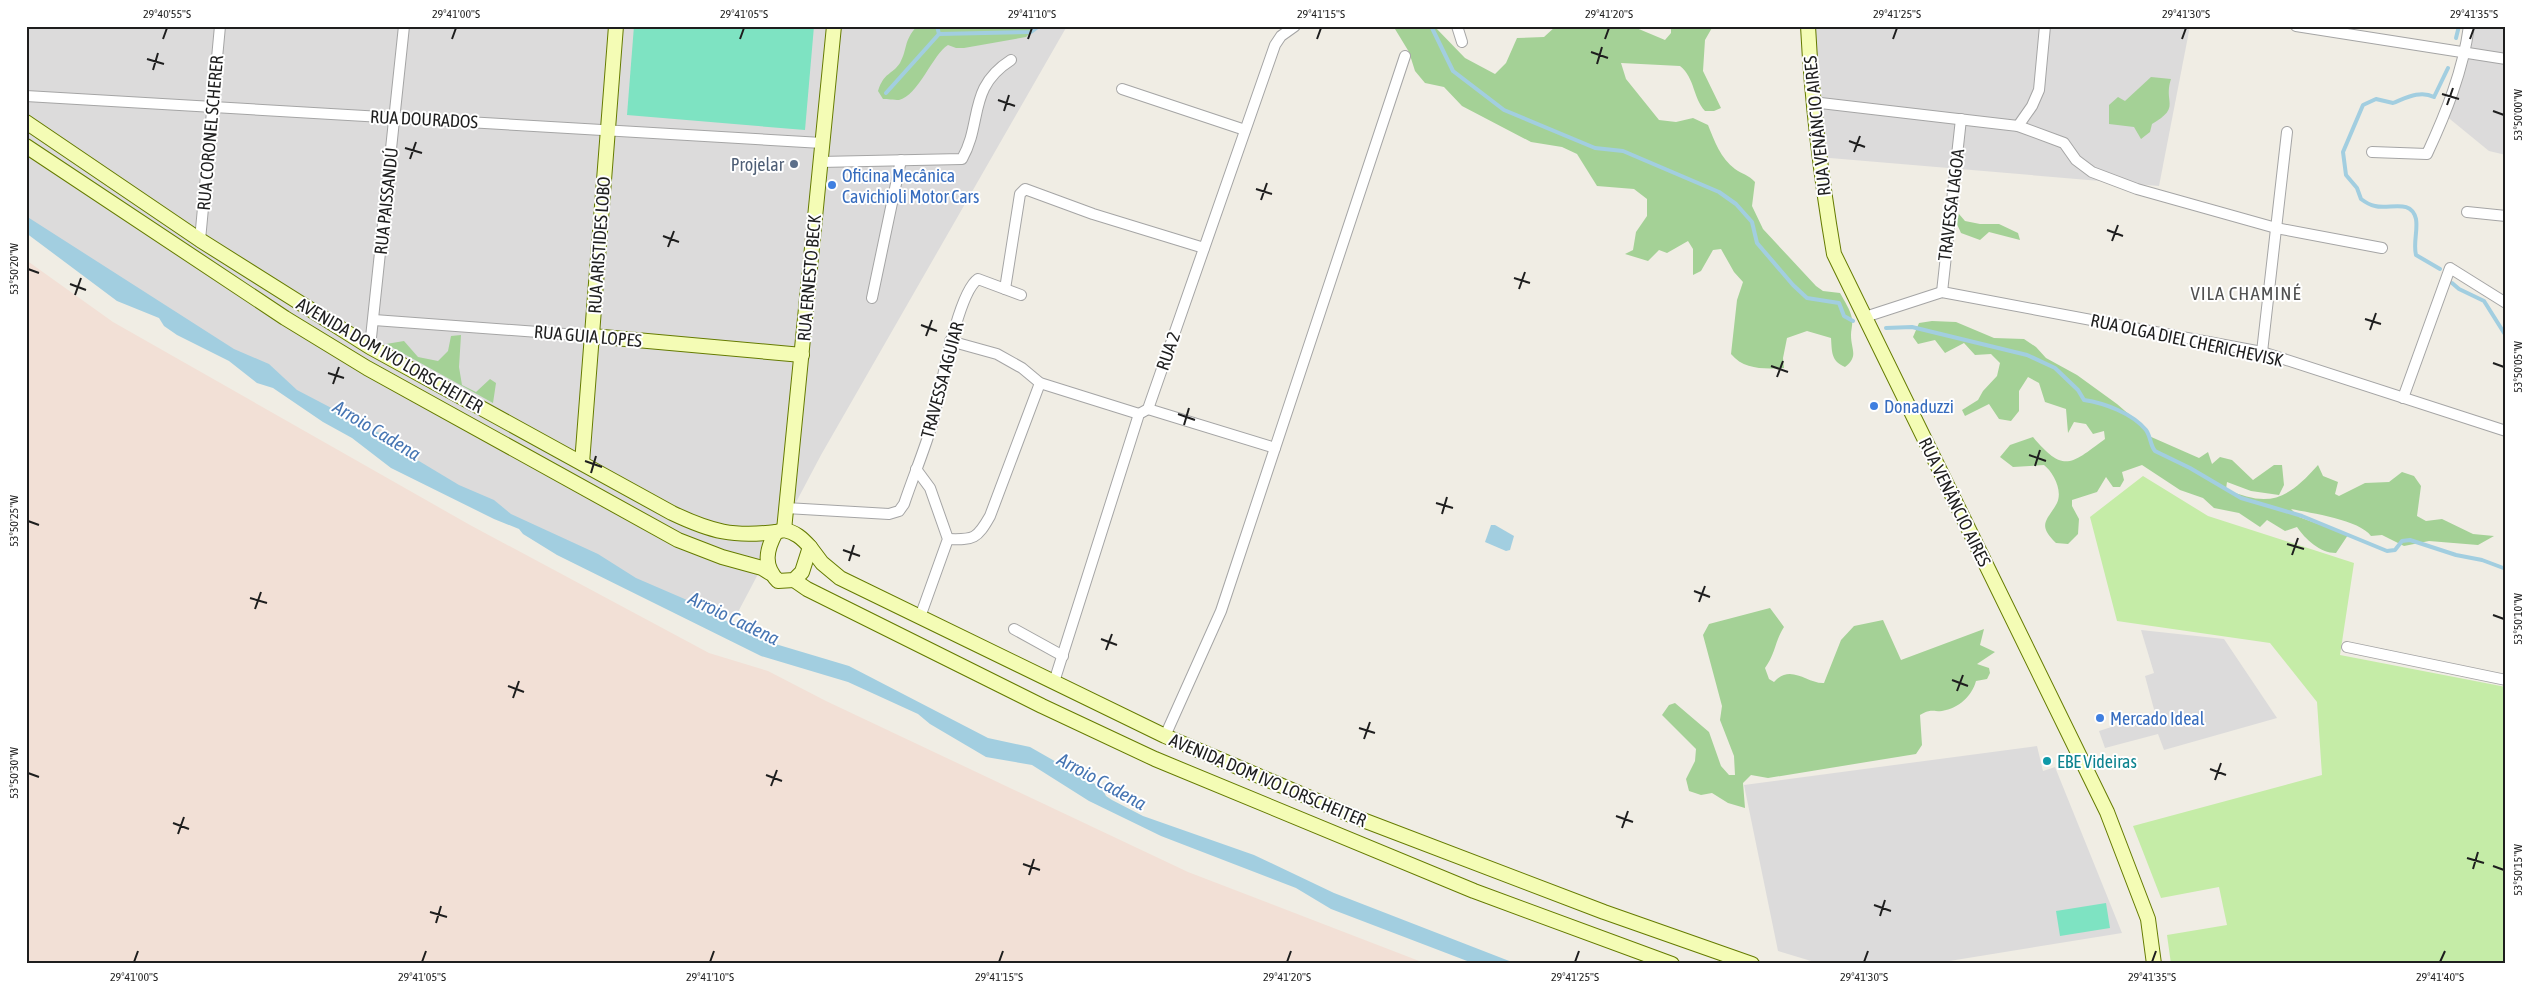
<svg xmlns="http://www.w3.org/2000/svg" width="2532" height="990" viewBox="0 0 2532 990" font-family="'Asap Condensed',sans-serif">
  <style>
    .residential { fill: #dcdbdb }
    .military { fill: #f2e0d6 }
    .grass { fill: #c5eca7 }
    .forest { fill: #a4d196 }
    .pitch { fill: #7ee3c2 }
    .water { fill: #a2cee0 }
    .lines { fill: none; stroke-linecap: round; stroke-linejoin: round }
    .stream { stroke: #a2cee0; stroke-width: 4 }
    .street-casing { stroke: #a5a5a5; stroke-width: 12 }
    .secondary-casing { stroke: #657b00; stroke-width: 16 }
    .street { stroke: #fff; stroke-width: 10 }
    .secondary { stroke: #f4fcb5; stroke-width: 14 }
    .ticks { fill: none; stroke: #1e1e1e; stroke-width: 2 }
    .service-dot { fill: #5c6f8a; stroke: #fff; stroke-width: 2 }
    .shop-dot { fill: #3f7fe0; stroke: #fff; stroke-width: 2 }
    .culture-dot { fill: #0f9aa8; stroke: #fff; stroke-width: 2 }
    .labels { text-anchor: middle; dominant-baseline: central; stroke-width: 4; stroke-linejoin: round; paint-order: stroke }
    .street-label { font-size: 18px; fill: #1e1e1e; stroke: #fff }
    .service-label { font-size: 18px; fill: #4e5e75; stroke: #fff; text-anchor: end }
    .shop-label { font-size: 18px; fill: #366cbe; stroke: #fff; text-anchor: start }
    .culture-label { font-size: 18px; fill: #0d838f; stroke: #fff; text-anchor: start }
    .neighbourhood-label { font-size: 19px; letter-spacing: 1px; fill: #515151; stroke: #fff }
    .water-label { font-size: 19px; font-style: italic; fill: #4675b3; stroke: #fff }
    .neatline { fill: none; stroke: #1e1e1e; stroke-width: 2 }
    .ticks-label { font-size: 12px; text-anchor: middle; fill: #1e1e1e }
  </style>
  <rect width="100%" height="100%" fill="#f0ede4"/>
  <g class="residential">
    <polygon points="26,26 1067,26 821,455 728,631 485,508 26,227"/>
    <polygon points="1808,26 2190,26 2159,186 1818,157"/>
    <polygon points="2469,26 2506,26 2506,155 2489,151 2445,115"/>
    <polygon points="2141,630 2224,639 2277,718 2164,750 2158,734 2105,748 2099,731 2155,713 2145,676 2154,673"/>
    <polygon points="2037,746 2043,771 2055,767 2122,933 1931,964 1821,964 1778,951 1744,785"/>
  </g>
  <polygon class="military" points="26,260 113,322 470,525 709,653 768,671 826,701 1188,872 1427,964 26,964"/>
  <polygon class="grass" points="2143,476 2208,516 2354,563 2340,655 2506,687 2506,964 2171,964 2167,935 2227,925 2219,887 2161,898 2133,826 2322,775 2317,702 2270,643 2117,621 2090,517"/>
  <g class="forest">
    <path d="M917,26H948L950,29L1043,26L1031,32L1026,37L964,48H956L948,45C933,54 918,96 899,100C894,100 887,99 883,99L878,91C884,72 892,75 900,63C908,48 903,42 917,26Z"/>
    <path d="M1386,26H1434L1465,58L1495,74L1506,63L1517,38L1544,37L1556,26H1606L1617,29L1634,27L1665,40L1671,33V26H1713L1705,40L1703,71L1721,108L1714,111H1705C1693,98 1695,78 1680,66L1621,63L1626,79L1659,120L1676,122L1693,118L1708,125C1714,140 1721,159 1735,169C1742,174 1749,175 1755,182L1752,206L1763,229L1816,286L1823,291L1840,293C1844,300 1851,311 1852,319C1853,324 1851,330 1851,335C1851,350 1859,356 1845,367C1831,361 1832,352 1831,338L1807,331L1787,338L1783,358L1784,368C1765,369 1744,370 1731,354L1737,300L1743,282L1734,272L1721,249L1713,250L1701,271L1693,275V249L1688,241L1667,253L1659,250L1648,261L1625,254L1633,250L1636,232L1647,216V199L1634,189L1597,186L1577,154L1562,147L1531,142L1462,106L1444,87L1425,83L1415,71L1409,52L1395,29Z"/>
    <path d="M2151,77L2171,79C2163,103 2182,107 2152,124L2150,132L2141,139L2134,127L2109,124V105L2118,97L2125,101Z"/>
    <polygon points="1959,214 1965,221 1980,224 1999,224 2018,233 2020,240 1989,232 1980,240 1961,233 1956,222"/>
    <path d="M1932,321L1956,322L1994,338L2024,339L2036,347L2046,358L2077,375L2117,404L2139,423L2149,436L2199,458L2208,452L2212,464L2220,457L2232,460L2253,480L2274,465H2282L2284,485L2279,495L2251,491L2227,482L2226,489C2269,508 2287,500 2318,465L2323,476L2338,482L2335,494L2339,496L2365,483L2389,482L2402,472L2414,476L2421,486L2417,516L2426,521L2442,519L2473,534L2494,536L2478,545L2429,541L2404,546L2382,535L2371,536C2360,520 2311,513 2291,509L2299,517L2348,535L2336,553C2320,553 2305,539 2297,527L2285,531L2267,520L2260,527L2239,513L2214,508L2203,498L2180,490L2142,465L2122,472L2124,480L2120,487H2113L2106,477L2097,492L2072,500V506L2079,519L2078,534L2068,544L2056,543C2036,524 2048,520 2057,503C2063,490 2053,472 2044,465L2013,467L2000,457L2010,445L2033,437C2064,474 2071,464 2105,439L2104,431L2093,434L2086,424L2074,422L2068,433L2066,409L2045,402L2039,383L2028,377L2019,391V411L2011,421L1999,419L1989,404L1965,416L1962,410L1978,400L1983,391L1997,376L2000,363L1991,354L1975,355L1964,343L1945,353L1935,340L1918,344L1913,337L1919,323Z"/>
    <polygon points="461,335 459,367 462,385 476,392 490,379 496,383 493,403 386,344 404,341 418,357 438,361 448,351 451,336"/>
    <path d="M1770,608L1784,627C1775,641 1775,655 1765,668L1769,679L1774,682C1791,663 1807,684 1824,683L1841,640L1854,626L1883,620L1901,660L1984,629L1980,645L1995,652L1977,664L1989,668L1990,673L1987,679L1976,681C1972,696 1959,708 1942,711C1930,712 1933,708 1920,715L1922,745L1916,754L1768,778L1751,775L1743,783L1745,808L1728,803L1712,793L1701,795L1689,791L1686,779L1695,761L1696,749L1662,715L1669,705L1675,703L1709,732L1721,766L1729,775H1735L1734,756L1720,720L1722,706L1703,635L1709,624Z"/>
  </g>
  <g class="pitch">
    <polygon points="634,26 814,26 805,130 627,115"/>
    <polygon points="2106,903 2110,928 2060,936 2056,911"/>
  </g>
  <g class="water">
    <polygon points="26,216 234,349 269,364 297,390 385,436 399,449 459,485 494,500 511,514 598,554 636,578 687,600 762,640 849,666 988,738 1030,747 1102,788 1106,796 1112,800 1143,816 1254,855 1334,893 1517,964 1475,964 1331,909 1296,888 1161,836 1089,801 1032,765 986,757 930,724 918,714 848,682 761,656 557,555 523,534 519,529 494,519 391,468 352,438 323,422 273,388 257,383 229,361 177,335 164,326 159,318 117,301 26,233"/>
    <polygon points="1491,525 1495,525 1514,536 1510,550 1506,551 1485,542"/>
  </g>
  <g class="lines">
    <g class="stream">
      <polyline points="937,26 939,34"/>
      <polyline points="1431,26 1453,71 1504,110 1595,148 1623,151 1719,192 1736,204 1752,222 1757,243 1793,285 1807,298 1839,303 1844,316 1853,321"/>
      <polyline points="2456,38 2459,26"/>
      <polyline points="886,93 939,34 1031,32 1039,26"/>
      <path d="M2440,269L2416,255C2413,243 2418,231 2416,219C2411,198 2389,210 2375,206C2370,205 2365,202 2361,199L2357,188L2346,175L2343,152L2363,105L2376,99L2393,103C2406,98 2420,90 2434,97L2448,68"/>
      <polyline points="2452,283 2459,289 2484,301 2506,336"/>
      <path d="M1886,328L1912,327L2027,355L2055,368L2078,390L2084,400C2104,403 2132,413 2146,430C2151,437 2150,445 2155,451L2190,468L2241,498L2302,516L2387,551L2395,550L2402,541L2410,540L2456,555L2482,560L2506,569"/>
    </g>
    <g class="street-casing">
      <g id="street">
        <polyline points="1457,26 1462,42"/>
        <polyline points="2296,26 2506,59"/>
        <polyline points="1122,89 1245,130"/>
        <polyline points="26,96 822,143"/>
        <polyline points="1812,102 2018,126 2064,143 2076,160 2092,172 2137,189 2276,228 2382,248"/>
        <polyline points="2018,126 2032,106 2039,90 2045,26"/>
        <path d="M2372,152L2427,154C2446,113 2463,71 2469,26"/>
        <path d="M820,162L962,159C983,122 967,88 1011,60"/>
        <polyline points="2467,212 2506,216"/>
        <polyline points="200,240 220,26"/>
        <polyline points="1005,289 1020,194 1025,189 1093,214 1204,248"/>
        <polyline points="1942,292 1961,119"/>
        <polyline points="872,298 901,160"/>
        <polyline points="1865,317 1942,292 2262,352 2506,431"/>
        <polyline points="374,320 592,336"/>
        <polyline points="950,341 997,354 1022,368 1040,383 1139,414"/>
        <polyline points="370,347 404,26"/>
        <polyline points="2262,352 2287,132"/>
        <polyline points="2403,398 2450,268 2506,303"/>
        <polyline points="1148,409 1275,448"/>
        <polyline points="916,469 930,488 948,539 920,617"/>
        <path d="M786,508L889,514L899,511L904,504C913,477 925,449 933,421C940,394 957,293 978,279L1021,295"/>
        <path d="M948,539C974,540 977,539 990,516L1040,383"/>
        <polyline points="1014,629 1063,656"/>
        <polyline points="2347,647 2506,680"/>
        <polyline points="1054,682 1139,414 1148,409 1275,45 1281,36 1295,26"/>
        <polyline points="1165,736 1221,611 1405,56"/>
      </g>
    </g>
    <g class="secondary-casing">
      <g id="secondary">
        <path d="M1808,26C1812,103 1821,178 1834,254L2107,812L2148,919L2154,964"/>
        <path d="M26,122L200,240L370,347L672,513C712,532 733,537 776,532"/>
        <polyline points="26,146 285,318 367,368 678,540 722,557 762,568 770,573"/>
        <polyline points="592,336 802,355"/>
        <polyline points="582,463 616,26"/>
        <polyline points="784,530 834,26"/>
        <path d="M784,530C795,532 802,538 810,547L802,572L794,580L778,581C763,566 766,550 776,532Z"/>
        <polyline points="810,547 822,563 840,578 1165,736 1355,817 1604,912 1752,964"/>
        <polyline points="794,580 807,589 1042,706 1155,759 1474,891 1672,964"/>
      </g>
    </g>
    <use href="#street" class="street"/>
    <use href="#secondary" class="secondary"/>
  </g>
  <path class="ticks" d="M163,39L167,28M452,39L456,28M740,39L744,28M1028,39L1032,28M1317,39L1321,28M1605,39L1609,28M1893,39L1897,28M2182,39L2186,28M2470,39L2474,28M1591,52L1608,58M147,59L164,64M1597,64L1602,47M153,70L158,53M2442,94L2459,99M998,100L1015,106M2447,105L2453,88M1004,111L1009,95M2493,111L2504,115M1849,141L1865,147M405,148L422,153M1854,152L1860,136M410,159L416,142M1256,189L1272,194M1261,200L1267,183M2107,230L2123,236M663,236L679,242M2112,241L2118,225M668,247L674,231M28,269L39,273M1514,278L1530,283M70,284L86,290M1519,289L1525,272M75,295L81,278M2365,319L2381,324M921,325L937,331M2370,330L2376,313M926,336L932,320M2493,363L2504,367M1771,366L1788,372M328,373L344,378M1777,377L1783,361M333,384L339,367M1178,414L1195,420M1184,425L1189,408M2029,455L2046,461M585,461L602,467M2035,466L2040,450M591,473L596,456M1436,503L1453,508M1442,514L1447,497M28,521L39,525M2287,544L2304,549M843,550L860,556M2292,555L2298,538M849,561L854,545M1694,591L1710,597M250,598L267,603M1699,602L1705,586M255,609L261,592M2493,615L2504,619M1101,639L1117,645M1106,650L1112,634M1952,680L1968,686M508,686L524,692M1957,691L1963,675M513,698L519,681M1359,728L1375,733M1364,739L1370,722M2210,769L2226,775M28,773L39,777M766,775L782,781M2215,780L2221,763M771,786L777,770M1616,816L1633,822M173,823L189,829M1622,828L1628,811M178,834L184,817M2467,858L2484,863M1023,864L1040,870M2493,866L2504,870M2473,869L2478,852M1029,875L1034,859M1874,905L1891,911M430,912L447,917M1880,916L1885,900M436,923L441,906M134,962L138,951M422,962L426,951M710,962L714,951M999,962L1003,951M1287,962L1291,951M1575,962L1579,951M1864,962L1868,951M2152,962L2156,951M2440,962L2445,951"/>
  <circle class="service-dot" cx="794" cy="164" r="5"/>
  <g class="shop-dot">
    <circle cx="832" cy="185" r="5"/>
    <circle cx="1874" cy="406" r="5"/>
    <circle cx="2100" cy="718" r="5"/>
  </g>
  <circle class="culture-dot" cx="2047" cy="761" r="5"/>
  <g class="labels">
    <g class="street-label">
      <text transform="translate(424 119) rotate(3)">RUA DOURADOS</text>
      <text transform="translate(1817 126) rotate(-96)">RUA VENÂNCIO AIRES</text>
      <text transform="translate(210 133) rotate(-85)">RUA CORONEL SCHERER</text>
      <text transform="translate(386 201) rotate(-84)">RUA PAISSANDÚ</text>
      <text transform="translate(1951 205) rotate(-83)">TRAVESSA LAGOA</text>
      <text transform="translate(599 245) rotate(-86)">RUA ARISTIDES LOBO</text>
      <text transform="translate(809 278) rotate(-85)">RUA ERNESTO BECK</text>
      <text transform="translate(588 336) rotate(5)">RUA GUIA LOPES</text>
      <text transform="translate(2187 340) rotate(12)">RUA OLGA DIEL CHERICHEVISK</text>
      <text transform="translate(1168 351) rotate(-71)">RUA 2</text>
      <text transform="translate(390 355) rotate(30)">AVENIDA DOM IVO LORSCHEITER</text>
      <text transform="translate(942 380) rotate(-75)">TRAVESSA AGUIAR</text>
      <text transform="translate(1955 502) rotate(64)">RUA VENÂNCIO AIRES</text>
      <text transform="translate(1268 780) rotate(23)">AVENIDA DOM IVO LORSCHEITER</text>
    </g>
    <g class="service-label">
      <text x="784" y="164">Projelar</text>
    </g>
    <g class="shop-label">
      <text x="842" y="175">Oficina Mecânica<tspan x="842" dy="21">Cavichioli Motor Cars</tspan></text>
      <text x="1884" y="406">Donaduzzi</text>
      <text x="2110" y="718">Mercado Ideal</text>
    </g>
    <g class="culture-label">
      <text x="2057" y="761">EBE Videiras</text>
    </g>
    <g class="neighbourhood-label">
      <text x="2246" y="293">VILA CHAMINÉ</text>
    </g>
    <g class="water-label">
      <text transform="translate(377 430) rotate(31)">Arroio Cadena</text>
      <text transform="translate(734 618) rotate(26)">Arroio Cadena</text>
      <text transform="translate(1102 781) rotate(29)">Arroio Cadena</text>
    </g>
  </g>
  <rect width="2532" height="990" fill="none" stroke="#ffffff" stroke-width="55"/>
  <rect x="28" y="28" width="2476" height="934" class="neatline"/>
  <g class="ticks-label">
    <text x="167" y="18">29°40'55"S</text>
    <text x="456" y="18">29°41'00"S</text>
    <text x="744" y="18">29°41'05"S</text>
    <text x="1032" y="18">29°41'10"S</text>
    <text x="1321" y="18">29°41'15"S</text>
    <text x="1609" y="18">29°41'20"S</text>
    <text x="1897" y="18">29°41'25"S</text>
    <text x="2186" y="18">29°41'30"S</text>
    <text x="2474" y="18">29°41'35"S</text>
    <text transform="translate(2518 115) rotate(-90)" y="4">53°50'00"W</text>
    <text transform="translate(14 269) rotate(-90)" y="4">53°50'20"W</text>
    <text transform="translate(2518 367) rotate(-90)" y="4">53°50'05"W</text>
    <text transform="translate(14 521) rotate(-90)" y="4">53°50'25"W</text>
    <text transform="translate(2518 619) rotate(-90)" y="4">53°50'10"W</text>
    <text transform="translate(14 773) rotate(-90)" y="4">53°50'30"W</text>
    <text transform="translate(2518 870) rotate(-90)" y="4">53°50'15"W</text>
    <text x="134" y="981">29°41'00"S</text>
    <text x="422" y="981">29°41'05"S</text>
    <text x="710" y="981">29°41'10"S</text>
    <text x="999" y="981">29°41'15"S</text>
    <text x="1287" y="981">29°41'20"S</text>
    <text x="1575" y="981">29°41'25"S</text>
    <text x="1864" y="981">29°41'30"S</text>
    <text x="2152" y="981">29°41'35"S</text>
    <text x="2440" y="981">29°41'40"S</text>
  </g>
</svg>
